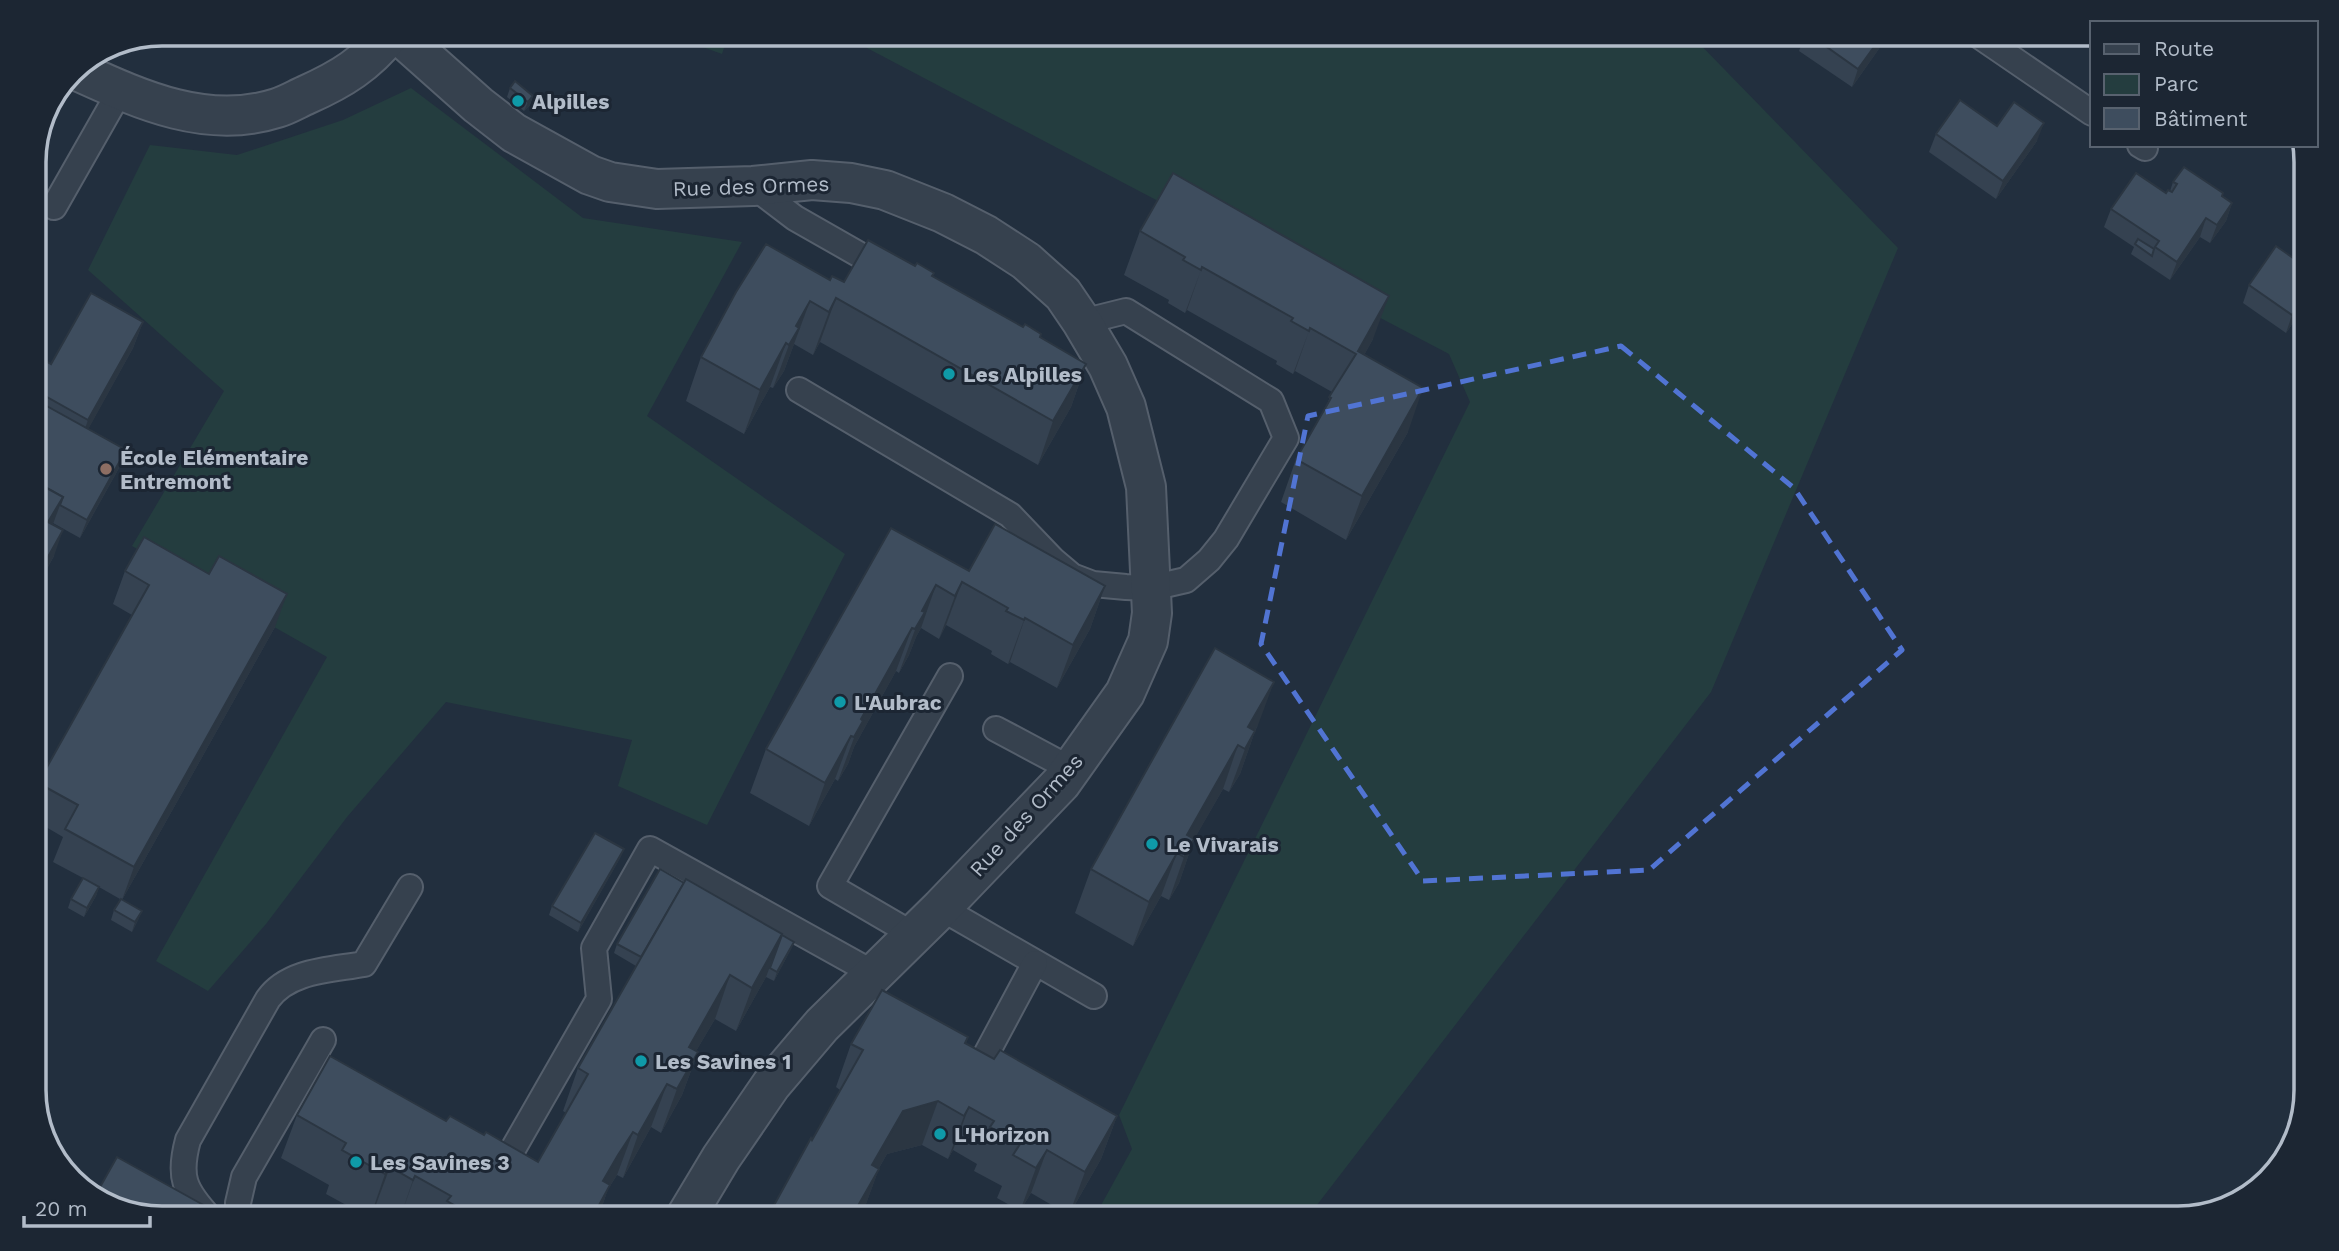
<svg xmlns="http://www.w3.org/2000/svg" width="2339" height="1251" viewBox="0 0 2339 1251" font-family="'Work Sans',sans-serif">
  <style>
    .green { fill: #243d3f }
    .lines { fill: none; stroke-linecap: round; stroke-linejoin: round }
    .lane-casing { stroke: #555f6c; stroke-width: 28 }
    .street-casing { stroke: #555f6c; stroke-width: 42 }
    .lane { stroke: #36414e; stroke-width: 24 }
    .street { stroke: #36414e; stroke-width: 38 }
    .wall { fill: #354251 }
    .shaded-wall { fill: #2b3642 }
    .building { fill: #3e4d5e; stroke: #2b3642; stroke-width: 2 }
    .marked { fill: none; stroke: #5174d3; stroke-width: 5; stroke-dasharray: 14 9; stroke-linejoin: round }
    .culture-dot { fill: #0f9aa8; stroke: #1c2633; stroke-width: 2.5 }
    .education-dot { fill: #8d6e63; stroke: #1c2633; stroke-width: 2.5 }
    .labels { text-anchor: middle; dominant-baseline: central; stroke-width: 6; stroke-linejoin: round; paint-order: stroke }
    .poi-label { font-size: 21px; font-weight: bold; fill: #b2bcc9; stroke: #1c2633; text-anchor: start }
    .street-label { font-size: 21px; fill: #b2bcc9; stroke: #1c2633 }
    .rim { fill: none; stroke: #b2bcc9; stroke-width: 3.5 }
  </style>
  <rect width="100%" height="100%" fill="#222f3e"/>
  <g class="green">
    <polygon points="664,33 729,33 722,54"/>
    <polygon points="862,33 1689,33 1898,248 1711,692 1307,1218 1094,1218 1132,1149 1119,1115 1470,402 1449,354 867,48"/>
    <polygon points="411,88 583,218 742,242 647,416 845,554 707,825 618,786 632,740 446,702 347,817 266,924 208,991 156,961 327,657 132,546 224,391 88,270 150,145 237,155 343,120"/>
  </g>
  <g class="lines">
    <g class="lane-casing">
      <g id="lane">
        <polyline points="1975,33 2092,113"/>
        <polyline points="2140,145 2145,148"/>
        <polyline points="753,186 795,218 888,271"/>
        <polyline points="54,207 120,91"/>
        <polyline points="799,390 1010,515 1053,560 1072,576 1093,584 1126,587 1151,588 1186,580 1209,560 1226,539 1286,438 1271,401 1126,311 1082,322"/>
        <polyline points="996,729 1071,769"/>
        <polyline points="941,908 1094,996"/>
        <polyline points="914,935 830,886 950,676"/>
        <polyline points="974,1077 1035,963"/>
        <polyline points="494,1166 501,1170 599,999 594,948 650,849 873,973"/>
        <path d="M210,1218C184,1190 178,1177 188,1140L268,999C289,970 331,970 364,964L410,887"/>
        <polyline points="238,1218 238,1203 244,1177 323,1040"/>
      </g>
    </g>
    <g class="street-casing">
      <g id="street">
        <polyline points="397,33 478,105 514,133 590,175 610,182 657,189 753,186 812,180 851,183 885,190 943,213 986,235 1026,261 1063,294 1082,322 1108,366 1126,407 1146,487 1152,613 1148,641 1125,693 1061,783 941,908 822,1025 771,1085 721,1158 685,1218"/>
        <path d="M73,69C137,98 205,131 277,108C287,105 297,99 306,95C342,79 366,64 391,33"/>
      </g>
    </g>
    <use href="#lane" class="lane"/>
    <use href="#street" class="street"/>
  </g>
  <g class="wall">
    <polygon points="1806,33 1890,33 1852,87 1799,51"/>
    <polygon points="510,88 533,96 530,105 524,111 507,97"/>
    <polygon points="1936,134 2037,141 1996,199 1929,152"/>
    <polygon points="2173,182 2223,196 2232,203 2226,221 2210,243 2200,237 2170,280 2131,254 2134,247 2104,227 2111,209 2166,193 2170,191"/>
    <polygon points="1140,231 1373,339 1364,355 1408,432 1346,540 1281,502 1296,459 1325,409 1332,392 1295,371 1293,374 1276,364 1277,361 1187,310 1185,313 1168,303 1169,300 1124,275"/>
    <polygon points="2306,267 2306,304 2286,333 2243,303 2249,285"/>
    <polygon points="933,276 1086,364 1071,407 1038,465 820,342 813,355 794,344 784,371 773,388 770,387 744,434 686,401 701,357 830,280 844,282"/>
    <polygon points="143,322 133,348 88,429 126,450 119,468 80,538 53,523 54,556 34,592 34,354 51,364"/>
    <polygon points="891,528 969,571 1105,586 1090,629 1057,688 1010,662 1008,664 991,654 992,651 946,625 939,639 921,628 916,637 909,655 899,673 896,671 854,747 848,764 838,781 835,779 809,826 750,793 766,749"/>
    <polygon points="125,571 275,627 122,900 142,911 138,920 132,932 111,920 114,910 120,899 99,887 96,896 84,917 68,908 71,899 83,878 53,862 63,837 34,820 34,796 38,783 132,615 113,604"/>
    <polygon points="1258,725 1255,731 1240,774 1229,792 1223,789 1194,839 1179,883 1169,900 1161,896 1133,946 1075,913 1091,869"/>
    <polygon points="624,849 620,858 578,932 549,915 552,906"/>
    <polygon points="782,935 794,942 790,951 774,981 766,977 736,1031 715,1019 696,1051 698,1052 682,1095 661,1133 651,1127 623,1178 617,1175 608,1189 598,1218 387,1218 374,1210 370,1218 326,1194 329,1185 281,1158 297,1115 446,1121 484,1135 538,1162 566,1113 563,1111 578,1068 636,966 614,953 617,944"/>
    <polygon points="968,1037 966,1043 994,1059 1117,1116 1101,1159 1069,1215 1031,1193 1020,1211 997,1198 1002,1186 974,1171 977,1164 953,1150 948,1159 922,1145 887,1154 879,1168 863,1212 860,1218 767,1218 840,1090 836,1087 851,1044"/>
  </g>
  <g class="shaded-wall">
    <polygon points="1884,33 1890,33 1852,87 1858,69"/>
    <polygon points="533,96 530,105 524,111 528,102"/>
    <polygon points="2044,123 2037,141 1996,199 2003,181"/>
    <polygon points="2232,203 2226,221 2210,243 2217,225"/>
    <polygon points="2206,218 2200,237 2170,280 2177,262"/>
    <polygon points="1202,267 1187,310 1185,313 1201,270"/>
    <polygon points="2306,295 2306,304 2286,333 2292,315"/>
    <polygon points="1389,296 1373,339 1342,395 1358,351"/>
    <polygon points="836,298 820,342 813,355 829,312"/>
    <polygon points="810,301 784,371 773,388 796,326"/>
    <polygon points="143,322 133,348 79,446 88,420"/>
    <polygon points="1310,328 1295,371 1293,374 1309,331"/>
    <polygon points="786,343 770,387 744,434 760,390"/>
    <polygon points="1086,364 1071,407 1038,465 1053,421"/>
    <polygon points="1423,388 1408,432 1346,540 1362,496"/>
    <polygon points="126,450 119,468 80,538 87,520"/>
    <polygon points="63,497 53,524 39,548 48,522"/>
    <polygon points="63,530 54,556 34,592 34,582"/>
    <polygon points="962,582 946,625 939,639 955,596"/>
    <polygon points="936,585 921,628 916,637 909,655 899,673 922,611"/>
    <polygon points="1105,586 1090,629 1057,688 1073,645"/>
    <polygon points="287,594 275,627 122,900 134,867"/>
    <polygon points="1025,618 1010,662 1008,664 1024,620"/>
    <polygon points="912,628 896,671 854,747 848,764 838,781 861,719"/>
    <polygon points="1274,682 1258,725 1245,749 1248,727"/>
    <polygon points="1255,731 1240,774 1229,792 1245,749"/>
    <polygon points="851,736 835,779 809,826 825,783"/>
    <polygon points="1238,745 1223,789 1184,857 1187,835"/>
    <polygon points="1194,839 1179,883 1169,900 1184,857"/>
    <polygon points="624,849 620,858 578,932 581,923"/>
    <polygon points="1177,853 1161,896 1133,946 1149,902"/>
    <polygon points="99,887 96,896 84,917 87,908"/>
    <polygon points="43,894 34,919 34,910"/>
    <polygon points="142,911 138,920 132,932 135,922"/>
    <polygon points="782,934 766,977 736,1031 752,988"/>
    <polygon points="794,942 790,951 774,981 777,972"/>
    <polygon points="730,975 715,1019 673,1090 689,1047"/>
    <polygon points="698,1052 682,1095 661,1133 677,1089"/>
    <polygon points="667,1084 651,1127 623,1178 638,1135"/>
    <polygon points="938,1101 922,1145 887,1154 856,1208 872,1165 903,1111"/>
    <polygon points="969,1107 953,1150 948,1159 964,1116"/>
    <polygon points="1117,1116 1101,1159 1069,1215 1085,1172"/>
    <polygon points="633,1132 617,1175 608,1189 598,1218 592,1218 603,1181 618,1155"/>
    <polygon points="1047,1150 1031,1193 1020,1211 1036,1168"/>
    <polygon points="390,1167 374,1210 370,1218 385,1174"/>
    <polygon points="879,1169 863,1212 860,1218 851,1218"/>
    <polygon points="415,1176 400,1218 413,1180"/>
  </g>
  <g class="building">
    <polygon points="1807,33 1884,33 1858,69"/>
    <polygon points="515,81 533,96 528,102 510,88"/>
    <polygon points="1960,100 1997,126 2014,102 2044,123 2003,181 1936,134"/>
    <polygon points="2184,167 2223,193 2222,196 2232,203 2217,225 2206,218 2177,262 2155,247 2159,241 2111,209 2136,173 2166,193 2168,190 2172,192 2177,184 2173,182"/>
    <polygon points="1173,173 1389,296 1358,351 1423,388 1362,496 1296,459 1331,398 1329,397 1356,354 1310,328 1309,331 1291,321 1293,318 1202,267 1201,270 1183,260 1185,257 1140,231"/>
    <polygon points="2138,239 2154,249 2152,256 2135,244"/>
    <polygon points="868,240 915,266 917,263 934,273 932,276 1023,327 1025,324 1041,334 1040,337 1086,364 1053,421 836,298 829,312 810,301 796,326 799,328 789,345 786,343 760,390 701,357 736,292 766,244 830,280 832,276 844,282"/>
    <polygon points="2276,246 2306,267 2306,295 2292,315 2249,285"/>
    <polygon points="91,293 143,322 88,420 36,391 34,395 34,354 51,364"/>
    <polygon points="34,399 126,450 87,520 60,505 63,497 34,481"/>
    <polygon points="34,481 63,497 48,522 63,530 34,582"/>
    <polygon points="995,524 1105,586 1073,645 1025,618 1024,620 1006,611 1008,608 962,582 955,596 936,585 922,611 925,612 915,629 912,628 861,719 863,721 854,737 851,736 825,783 766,749 891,528 969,571"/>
    <polygon points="144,537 209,574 219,556 287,594 134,867 65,829 78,805 38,783 149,585 125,571"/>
    <polygon points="1215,648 1274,682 1248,727 1255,731 1245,749 1238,745 1187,835 1194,839 1184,857 1177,853 1149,902 1091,869"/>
    <polygon points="595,833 624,849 581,923 552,906"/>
    <polygon points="660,869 684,883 641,957 617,944"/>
    <polygon points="83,878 99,887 87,908 71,899"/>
    <polygon points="686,879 782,934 752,988 730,975 689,1047 698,1052 677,1089 667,1084 638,1135 633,1132 618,1155 603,1181 610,1185 592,1218 477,1218 447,1201 451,1196 415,1176 413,1180 390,1167 385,1174 342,1150 346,1143 297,1115 330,1056 446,1121 450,1116 484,1135 486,1132 538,1162 588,1074 578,1068"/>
    <polygon points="34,888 43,894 34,910"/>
    <polygon points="121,899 142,911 135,922 114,910"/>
    <polygon points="782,935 794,942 777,972 770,968"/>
    <polygon points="882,990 968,1037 965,1043 994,1059 1000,1050 1117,1116 1085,1172 1047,1150 1036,1168 1013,1155 1020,1144 990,1127 994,1121 969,1107 964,1116 938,1101 903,1111 872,1165 879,1169 851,1218 845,1218 842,1216 841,1218 767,1218 811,1138 812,1140 863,1050 851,1044"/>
    <polygon points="117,1157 216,1212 212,1218 162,1218 104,1204 95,1196"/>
  </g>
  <path class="marked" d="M1621,346L1794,488L1902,650L1649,870L1423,881L1261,644L1308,416Z"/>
  <g class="culture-dot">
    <circle cx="518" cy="101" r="7"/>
    <circle cx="949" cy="374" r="7"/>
    <circle cx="840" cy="702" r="7"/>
    <circle cx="1152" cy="844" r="7"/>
    <circle cx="641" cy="1061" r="7"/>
    <circle cx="940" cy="1134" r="7"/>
    <circle cx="356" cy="1162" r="7"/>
  </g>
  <circle class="education-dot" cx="106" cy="469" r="7"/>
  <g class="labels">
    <g class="poi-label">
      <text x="532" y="101">Alpilles</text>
      <text x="963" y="374">Les Alpilles</text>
      <text x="120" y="457">École Elémentaire<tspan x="120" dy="24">Entremont</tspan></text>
      <text x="854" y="702">L'Aubrac</text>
      <text x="1166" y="844">Le Vivarais</text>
      <text x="655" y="1061">Les Savines 1</text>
      <text x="954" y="1134">L'Horizon</text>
      <text x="370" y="1162">Les Savines 3</text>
    </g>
    <g class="street-label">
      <text transform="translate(751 186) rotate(-2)">Rue des Ormes</text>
      <text transform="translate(1026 815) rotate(-48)">Rue des Ormes</text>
    </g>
  </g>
  <path d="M0 0H2339V1251H0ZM162 46H2178A116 116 0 0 1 2294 162V1090A116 116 0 0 1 2178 1206H162A116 116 0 0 1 46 1090V162A116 116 0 0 1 162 46Z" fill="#1c2633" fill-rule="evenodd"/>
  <path class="rim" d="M162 46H2178A116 116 0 0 1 2294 162V1090A116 116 0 0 1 2178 1206H162A116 116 0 0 1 46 1090V162A116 116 0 0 1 162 46Z"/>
  <rect x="2090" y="21" width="228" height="126" fill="#1c2633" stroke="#58626f" stroke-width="2"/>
  <rect x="2104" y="44" width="35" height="10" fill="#36414e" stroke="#58626f" stroke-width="2"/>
  <text x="2154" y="56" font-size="21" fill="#b2bcc9">Route</text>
  <rect x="2104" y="74" width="35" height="21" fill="#243d3f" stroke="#58626f" stroke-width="2"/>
  <text x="2154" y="91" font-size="21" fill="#b2bcc9">Parc</text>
  <rect x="2104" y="108" width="35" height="21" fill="#3e4d5e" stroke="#58626f" stroke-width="2"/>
  <text x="2154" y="126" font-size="21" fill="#b2bcc9">Bâtiment</text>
  <path d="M24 1216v10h126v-10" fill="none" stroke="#b2bcc9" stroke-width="3.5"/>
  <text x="35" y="1216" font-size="21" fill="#b2bcc9" stroke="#1c2633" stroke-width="5" paint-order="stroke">20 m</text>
</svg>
